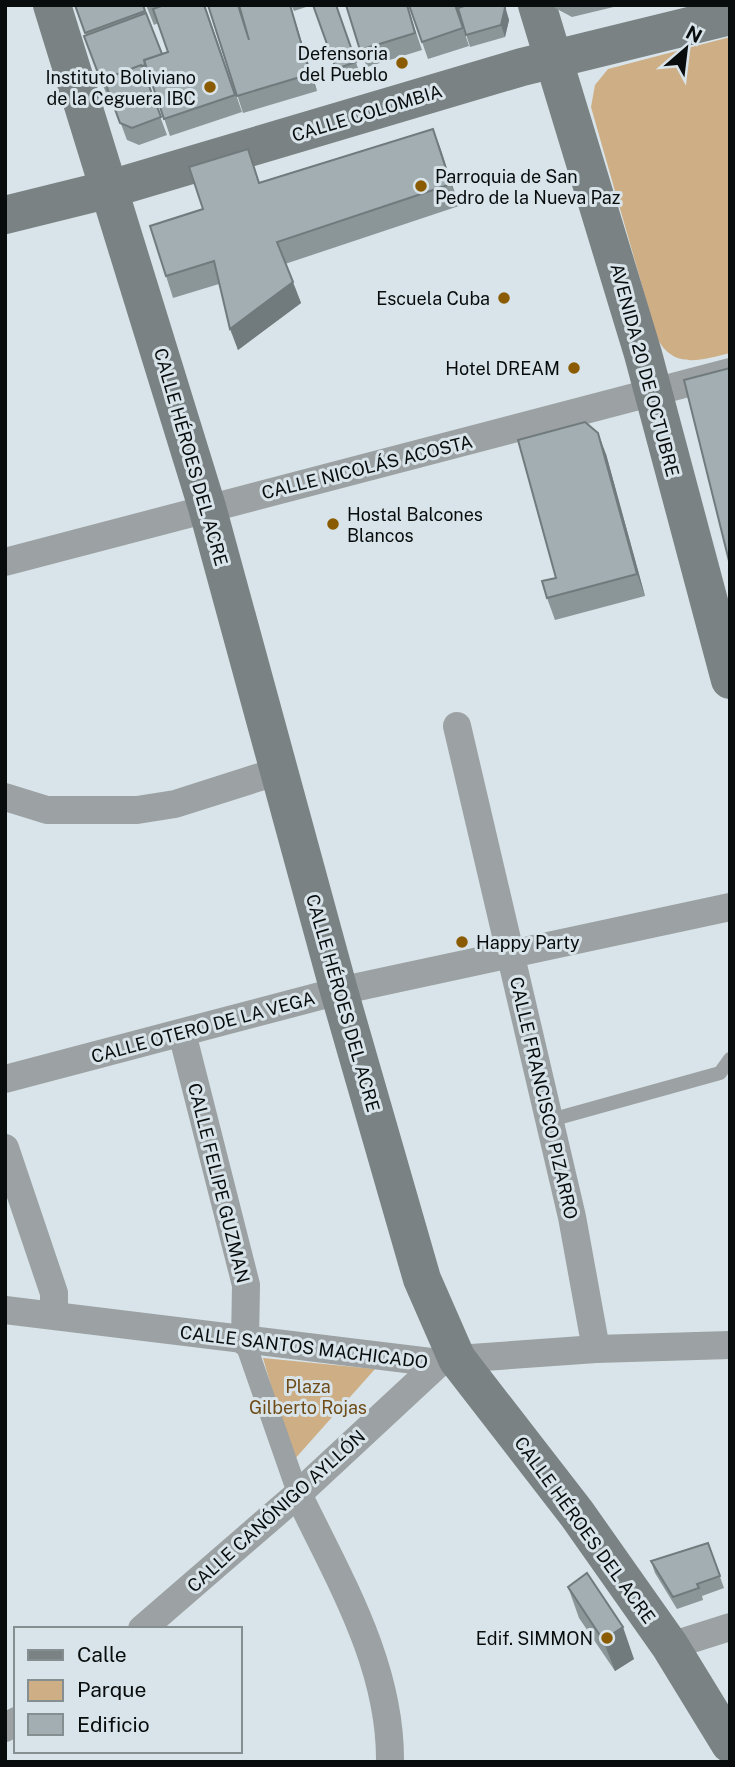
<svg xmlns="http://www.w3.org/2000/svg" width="735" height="1767" viewBox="0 0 735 1767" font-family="'Public Sans',sans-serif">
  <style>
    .green { fill: #ceae85 }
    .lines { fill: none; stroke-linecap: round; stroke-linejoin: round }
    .service { stroke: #9ca1a3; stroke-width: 14 }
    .pedestrian { stroke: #9ca1a3; stroke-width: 21 }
    .minor { stroke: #9ca1a3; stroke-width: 28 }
    .secondary { stroke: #7a8284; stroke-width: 38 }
    .wall { fill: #8b9699 }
    .shaded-wall { fill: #717a7d }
    .building { fill: #a2aeb2; stroke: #717a7d; stroke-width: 2 }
    .poi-dot { fill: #8b5b02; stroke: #d8e4e9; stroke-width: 2.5 }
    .labels { text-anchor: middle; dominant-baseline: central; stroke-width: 6; stroke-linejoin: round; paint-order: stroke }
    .poi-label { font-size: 18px; fill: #080c0d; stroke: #d8e4e9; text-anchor: end }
    .street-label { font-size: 18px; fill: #080c0d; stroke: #d8e4e9 }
    .park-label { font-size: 18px; fill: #6f4c18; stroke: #d8e4e9 }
  </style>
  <rect width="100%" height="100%" fill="#d8e4e9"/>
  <g class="green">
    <path d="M730,37V353C701,360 674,370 657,338L591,107L595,85L608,69Z"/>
    <polygon points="263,1358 375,1369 293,1461"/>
  </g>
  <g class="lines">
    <polyline class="service" points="547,1121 720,1073 730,1059"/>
    <polyline class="pedestrian" points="245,1342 298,1494"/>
    <g class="minor">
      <polyline points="5,562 730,372"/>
      <polyline points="457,726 572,1217 596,1349"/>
      <polyline points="5,797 47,810 137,810 175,804 279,771"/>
      <polyline points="182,1033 246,1285 245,1342"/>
      <polyline points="5,1079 339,991 730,907"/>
      <polyline points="5,1148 54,1293 54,1314"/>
      <polyline points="5,1310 439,1363 457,1359 596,1349 730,1345"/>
      <path d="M298,1494C339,1579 391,1665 390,1762"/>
      <polyline points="142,1629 298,1494 439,1363"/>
      <polyline points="670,1646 730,1627"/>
      <polyline points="5,1728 16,1721"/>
    </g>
    <g class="secondary">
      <polyline points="52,5 207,507 339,991 422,1279 457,1359 577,1514 670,1646 730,1744"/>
      <polyline points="537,5 643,354 730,680"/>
      <polyline points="5,215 110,189 522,67 730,16"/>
    </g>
  </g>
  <g class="wall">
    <polygon points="74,5 143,5 162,54 168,52 158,23 154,25 146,5 205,5 242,112 170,136 150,77 146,78 167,135 139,145 127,140 109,92 106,93 84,36 86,35"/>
    <polygon points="208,5 239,5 245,24 239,5 290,5 317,91 243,113"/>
    <polygon points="291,5 312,5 294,11"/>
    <polygon points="313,5 336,5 360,74 341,81"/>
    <polygon points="407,5 422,50 367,67 360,50"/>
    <polygon points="409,5 505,5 509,20 505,37 470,47 461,18 460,19 469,46 428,59"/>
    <polygon points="554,5 622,5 572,17 555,8"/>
    <polygon points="433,129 459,206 285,264 301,303 238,350 219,284 173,298 166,276 203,209 260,182"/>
    <polygon points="606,454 645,596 555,620 547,598"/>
    <polygon points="708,1543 724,1588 702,1596 703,1600 677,1609 655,1573 651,1561"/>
    <polygon points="568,1587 634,1659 615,1671 579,1618"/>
  </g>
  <g class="shaded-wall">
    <polygon points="290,5 317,91 310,74"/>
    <polygon points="455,5 465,5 468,13 460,19 469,46"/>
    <polygon points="504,5 509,20 505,37 501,25"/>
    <polygon points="433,129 441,150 459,206 451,184"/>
    <polygon points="293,282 301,303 238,350 230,329"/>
    <polygon points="598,433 606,454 645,596 637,574"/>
    <polygon points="623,1627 634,1659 615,1671 603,1640"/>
  </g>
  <g class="building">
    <polygon points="75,5 143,5 145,11 85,33"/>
    <polygon points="164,5 204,5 235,95 164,119 144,60 168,52 153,9"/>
    <polygon points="208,5 238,5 249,40 239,5 290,5 310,74 237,96"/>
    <polygon points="313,5 336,5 356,62 336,69"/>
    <polygon points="346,5 407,5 415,33 360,50"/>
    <polygon points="409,5 455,5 463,28 422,42"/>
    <polygon points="467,5 504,5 505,8 501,25 466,35 458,8"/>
    <polygon points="146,13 162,54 144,60 145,65 101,81 84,36"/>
    <polygon points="141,65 161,117 132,128 120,123 104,79"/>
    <polygon points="433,129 451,184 277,242 293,282 230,329 214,261 166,276 150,226 203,209 189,167 248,149 259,183"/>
    <polygon points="730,368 730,565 684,380"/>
    <polygon points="585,422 598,433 637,574 547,598 542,581 556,578 518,440"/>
    <polygon points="708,1543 720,1576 697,1584 699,1588 673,1597 651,1561"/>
    <polygon points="587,1573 623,1627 603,1640 568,1587"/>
  </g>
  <g class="poi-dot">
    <circle cx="402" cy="63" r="7"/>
    <circle cx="210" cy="87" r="7"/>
    <circle cx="421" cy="186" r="7"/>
    <circle cx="504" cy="298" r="7"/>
    <circle cx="574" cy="368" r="7"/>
    <circle cx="333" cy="524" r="7"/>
    <circle cx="462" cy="942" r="7"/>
    <circle cx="607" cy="1638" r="7"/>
  </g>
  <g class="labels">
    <g class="poi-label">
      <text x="388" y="53">Defensoria<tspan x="388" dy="21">del Pueblo</tspan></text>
      <text x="196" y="77">Instituto Boliviano<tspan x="196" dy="21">de la Ceguera IBC</tspan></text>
      <text x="435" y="176" text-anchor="start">Parroquia de San<tspan x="435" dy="21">Pedro de la Nueva Paz</tspan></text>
      <text x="490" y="298">Escuela Cuba</text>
      <text x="560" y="368">Hotel DREAM</text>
      <text x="347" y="514" text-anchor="start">Hostal Balcones<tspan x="347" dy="21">Blancos</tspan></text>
      <text x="476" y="942" text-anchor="start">Happy Party</text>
      <text x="593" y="1638">Edif. SIMMON</text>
    </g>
    <g class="street-label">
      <text transform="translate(367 113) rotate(-17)">CALLE COLOMBIA</text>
      <text transform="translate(645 370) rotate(75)">AVENIDA 20 DE OCTUBRE</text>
      <text transform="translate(191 457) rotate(74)">CALLE HÉROES DEL ACRE</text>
      <text transform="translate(367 467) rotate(-14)">CALLE NICOLÁS ACOSTA</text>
      <text transform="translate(343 1003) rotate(74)">CALLE HÉROES DEL ACRE</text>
      <text transform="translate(203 1027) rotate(-15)">CALLE OTERO DE LA VEGA</text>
      <text transform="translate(544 1098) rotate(77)">CALLE FRANCISCO PIZARRO</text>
      <text transform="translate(219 1183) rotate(76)">CALLE FELIPE GUZMAN</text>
      <text transform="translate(304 1347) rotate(7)">CALLE SANTOS MACHICADO</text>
      <text transform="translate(276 1511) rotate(-42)">CALLE CANÓNIGO AYLLÓN</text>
      <text transform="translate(585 1530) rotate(54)">CALLE HÉROES DEL ACRE</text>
    </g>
    <g class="park-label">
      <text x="308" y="1386">Plaza<tspan x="308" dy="21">Gilberto Rojas</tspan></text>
    </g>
  </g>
  <rect width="735" height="1767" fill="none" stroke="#080c0d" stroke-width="14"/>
  <rect x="14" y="1627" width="228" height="126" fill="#d8e4e9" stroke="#858e91" stroke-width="2"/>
  <rect x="28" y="1650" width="35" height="10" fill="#7a8284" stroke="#858e91" stroke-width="2"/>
  <text x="77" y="1662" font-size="21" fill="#080c0d">Calle</text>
  <rect x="28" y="1680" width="35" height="21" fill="#ceae85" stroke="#858e91" stroke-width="2"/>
  <text x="77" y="1697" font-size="21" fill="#080c0d">Parque</text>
  <rect x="28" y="1714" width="35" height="21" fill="#a2aeb2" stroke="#858e91" stroke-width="2"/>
  <text x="77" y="1732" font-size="21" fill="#080c0d">Edificio</text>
  <g transform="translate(686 49) rotate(28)" stroke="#d8e4e9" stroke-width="5" paint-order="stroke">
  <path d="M0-5L12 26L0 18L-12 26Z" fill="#080c0d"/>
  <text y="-10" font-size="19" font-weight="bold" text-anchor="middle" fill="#080c0d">N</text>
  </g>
</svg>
